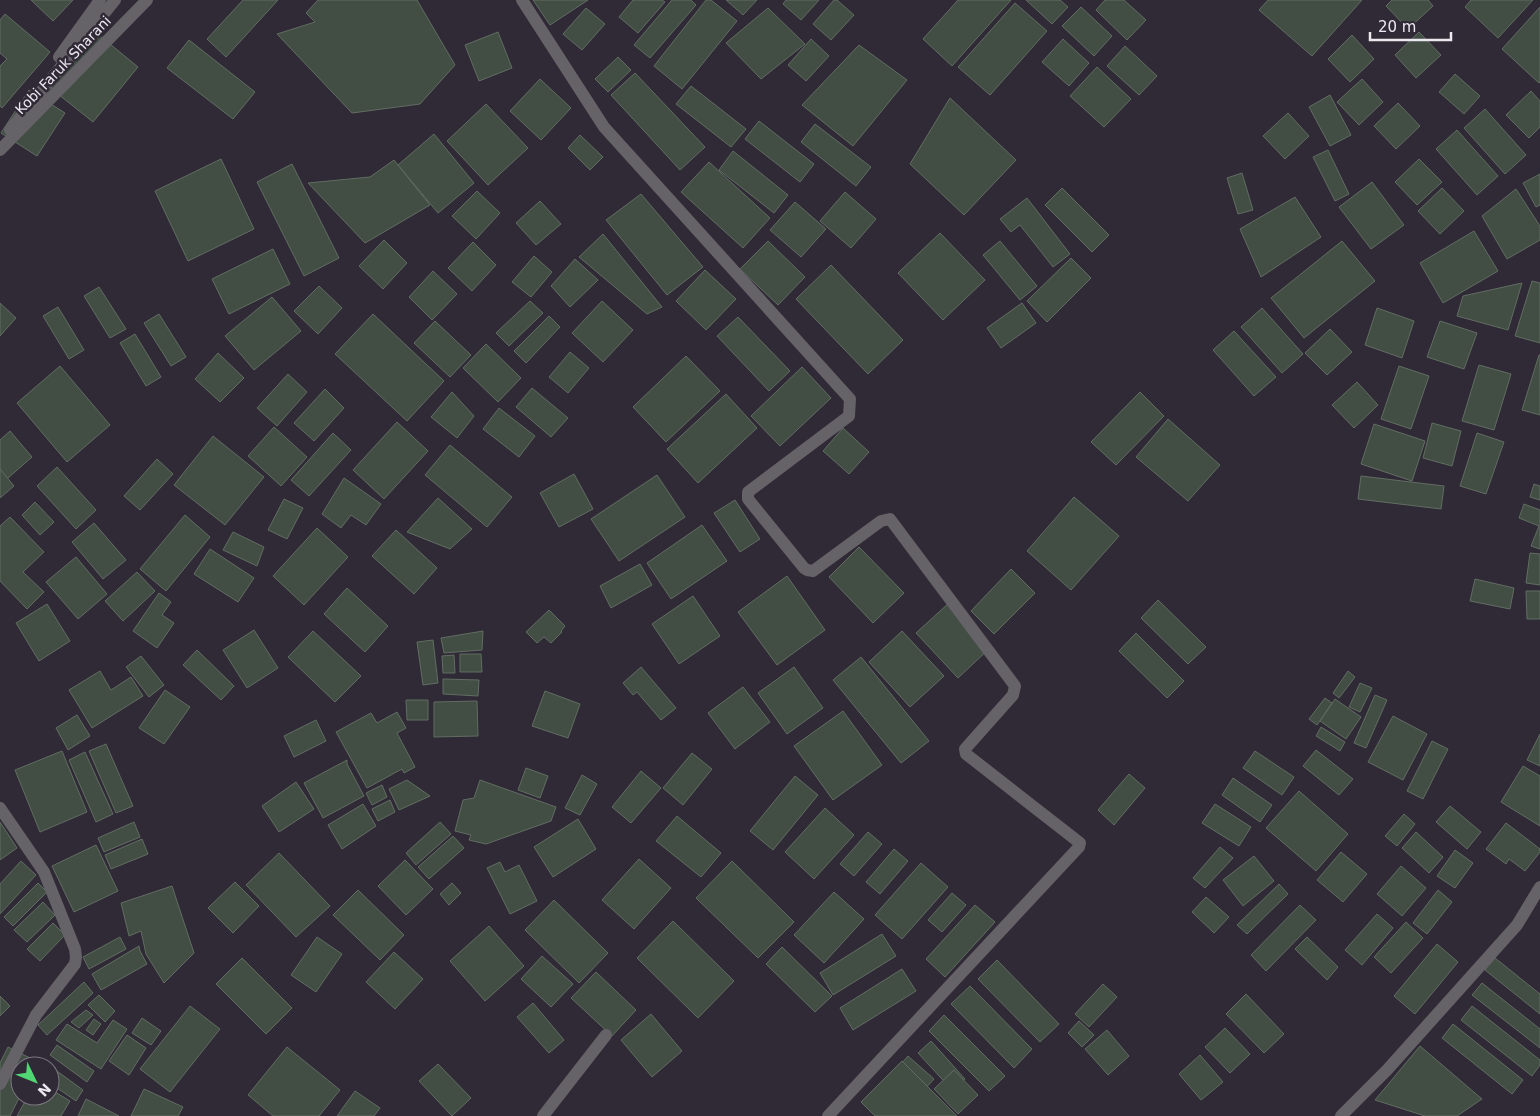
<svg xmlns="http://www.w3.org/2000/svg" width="1540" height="1116" viewBox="0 0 1540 1116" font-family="'DejaVu Sans',sans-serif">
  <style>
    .building { fill: #424e44; stroke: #616d62 }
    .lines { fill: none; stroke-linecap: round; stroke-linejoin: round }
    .street { stroke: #656268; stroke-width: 12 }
    .labels { text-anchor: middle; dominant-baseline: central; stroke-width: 5; stroke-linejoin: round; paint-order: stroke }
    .street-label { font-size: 14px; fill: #ece8f0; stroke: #302a36 }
  </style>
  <rect width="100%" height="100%" fill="#302a36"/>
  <g class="building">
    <polygon points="31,0 73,0 53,21"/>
    <polygon points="243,0 278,0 226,57 207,39"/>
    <polygon points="318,0 417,0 455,65 420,104 352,113 277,34 315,22 306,13"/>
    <polygon points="533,0 588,0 550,25"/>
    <polygon points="633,0 662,0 665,2 638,33 619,17"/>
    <polygon points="672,0 691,0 696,5 650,58 634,45"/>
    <polygon points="706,0 711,0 737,21 682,89 654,66"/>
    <polygon points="726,0 757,0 743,15"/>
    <polygon points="786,0 819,0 801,20 783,4"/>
    <polygon points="834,0 837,0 854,15 831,40 813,24"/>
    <polygon points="958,0 1011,0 952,66 923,39"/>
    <polygon points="1026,0 1060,0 1068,7 1052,24"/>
    <polygon points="1105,0 1124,0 1146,20 1127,40 1096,10"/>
    <polygon points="1268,0 1362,0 1312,56 1259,10"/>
    <polygon points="1392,0 1428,0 1433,6 1408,29 1386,6"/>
    <polygon points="1471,0 1533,0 1498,38 1465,7"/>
    <polygon points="1015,3 1047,31 990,95 958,67"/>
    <polygon points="1081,7 1112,36 1094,56 1062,26"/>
    <polygon points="1540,7 1540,82 1539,83 1502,49"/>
    <polygon points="586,8 605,24 582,50 563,34"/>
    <polygon points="768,8 805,44 761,79 726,43"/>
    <polygon points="5,14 50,52 2,108 0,106 0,66 7,59 0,53 0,20"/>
    <polygon points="88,26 138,67 93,122 43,82"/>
    <polygon points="498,32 512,68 479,81 465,45"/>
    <polygon points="1419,32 1441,55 1416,78 1395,55"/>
    <polygon points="1352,35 1374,59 1350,82 1328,59"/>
    <polygon points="811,39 829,56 806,81 788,65"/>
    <polygon points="1063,39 1089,63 1069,86 1042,62"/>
    <polygon points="189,40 255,92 233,119 167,68"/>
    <polygon points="859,45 907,80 853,146 802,105"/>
    <polygon points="1125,46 1157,76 1139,95 1107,66"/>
    <polygon points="618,57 631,70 608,92 595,79"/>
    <polygon points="1097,67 1131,99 1104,127 1070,96"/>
    <polygon points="635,73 705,147 680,170 611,95"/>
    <polygon points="1455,74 1480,96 1464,114 1439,92"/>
    <polygon points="540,79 571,108 541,140 510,111"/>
    <polygon points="1362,79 1383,102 1359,125 1337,102"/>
    <polygon points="691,86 746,129 731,147 676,104"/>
    <polygon points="29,90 65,113 37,156 1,133"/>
    <polygon points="1531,91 1540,101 1540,127 1529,138 1506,115"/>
    <polygon points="1330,95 1351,135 1330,146 1309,107"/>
    <polygon points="950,98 1016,160 964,215 910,164"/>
    <polygon points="1398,103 1420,126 1396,149 1374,126"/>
    <polygon points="486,104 528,148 488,185 447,141"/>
    <polygon points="1485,109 1526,155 1505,174 1464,128"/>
    <polygon points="1288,113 1309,136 1285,159 1263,136"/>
    <polygon points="759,121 814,164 800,182 745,139"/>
    <polygon points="815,124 871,167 856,186 801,142"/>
    <polygon points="1457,130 1498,176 1477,195 1436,149"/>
    <polygon points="434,134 474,183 438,213 398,165"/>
    <polygon points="580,135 603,157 590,170 568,148"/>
    <polygon points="1328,150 1349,194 1335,201 1313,157"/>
    <polygon points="733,151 788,195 774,213 719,170"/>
    <polygon points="221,159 254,229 188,261 155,191"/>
    <polygon points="1419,159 1442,182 1417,205 1395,182"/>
    <polygon points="394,160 430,205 365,243 308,183 370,177"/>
    <polygon points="709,162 770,218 743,248 681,192"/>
    <polygon points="292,164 339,258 304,276 257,182"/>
    <polygon points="1242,173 1253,210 1238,214 1227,178"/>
    <polygon points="1540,174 1540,205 1536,207 1523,183"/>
    <polygon points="1372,182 1404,225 1371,249 1339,207"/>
    <polygon points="1062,188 1109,235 1092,252 1045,205"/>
    <polygon points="1442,188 1464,211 1440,234 1418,211"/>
    <polygon points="1516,189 1540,226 1540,240 1507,259 1482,216"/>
    <polygon points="477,191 500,213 476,239 452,216"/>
    <polygon points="845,192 876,219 851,248 820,221"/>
    <polygon points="641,194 703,267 667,295 606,220"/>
    <polygon points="1295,197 1321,237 1261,277 1240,229"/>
    <polygon points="1027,198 1070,254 1053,267 1020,225 1011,232 1000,219"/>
    <polygon points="540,201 561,224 536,245 516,223"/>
    <polygon points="795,202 826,229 801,257 770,230"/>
    <polygon points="1474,231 1498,271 1443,303 1420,263"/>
    <polygon points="940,233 985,280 943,320 898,273"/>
    <polygon points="603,234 662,307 647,314 579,257"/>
    <polygon points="384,240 407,263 383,289 359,266"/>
    <polygon points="768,241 805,277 778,305 740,269"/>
    <polygon points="1000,241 1037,286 1020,300 983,255"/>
    <polygon points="1342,241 1375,281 1304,338 1271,298"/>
    <polygon points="473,242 496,265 472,291 448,268"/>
    <polygon points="273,249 290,284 229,314 212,279"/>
    <polygon points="534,256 552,272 531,297 512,282"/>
    <polygon points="1071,258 1091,278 1047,322 1027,301"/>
    <polygon points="575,259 598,280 570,307 551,286"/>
    <polygon points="831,265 903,340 868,374 796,299"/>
    <polygon points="705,270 736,299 706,330 676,301"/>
    <polygon points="433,271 457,294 432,320 409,297"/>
    <polygon points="1532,281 1540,283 1540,343 1515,336"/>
    <polygon points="1522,283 1508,330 1457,316 1463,296"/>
    <polygon points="319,286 342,308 318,334 294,311"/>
    <polygon points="99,287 126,329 110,338 84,296"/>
    <polygon points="272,297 301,331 254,370 225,336"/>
    <polygon points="530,301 543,313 509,346 496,333"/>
    <polygon points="602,301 633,330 603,362 572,333"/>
    <polygon points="0,303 16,318 0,336"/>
    <polygon points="1022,303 1036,323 1001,348 987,328"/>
    <polygon points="58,307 84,350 69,359 43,316"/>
    <polygon points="1262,308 1303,354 1282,373 1241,327"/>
    <polygon points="1377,308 1414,321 1402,358 1365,345"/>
    <polygon points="159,314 186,357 171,366 144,323"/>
    <polygon points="373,314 444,381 407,421 335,354"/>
    <polygon points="549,316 560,327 526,363 514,351"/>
    <polygon points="738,317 790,371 769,391 717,336"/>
    <polygon points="435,321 471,355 450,377 414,343"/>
    <polygon points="1440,321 1477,333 1464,369 1427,357"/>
    <polygon points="1330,329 1352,352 1327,375 1305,353"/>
    <polygon points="1234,331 1276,377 1254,396 1213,350"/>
    <polygon points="135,334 161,377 146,386 120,343"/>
    <polygon points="486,344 521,378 498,402 463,368"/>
    <polygon points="570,352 589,368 568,393 549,377"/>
    <polygon points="218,353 244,378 220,402 195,379"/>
    <polygon points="1539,355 1540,355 1540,415 1522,410"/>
    <polygon points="686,356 720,391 666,442 633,407"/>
    <polygon points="1479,365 1511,374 1494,430 1462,421"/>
    <polygon points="60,366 110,425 67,462 17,403"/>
    <polygon points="1399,366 1429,376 1411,429 1381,419"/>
    <polygon points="802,367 831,398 780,446 751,416"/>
    <polygon points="288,374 307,392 277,426 257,408"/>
    <polygon points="1357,382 1378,405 1354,428 1332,405"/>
    <polygon points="532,388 568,418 551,437 516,407"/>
    <polygon points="325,389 344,408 314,441 294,423"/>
    <polygon points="452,392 474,416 457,438 431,417"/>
    <polygon points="1140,392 1164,416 1116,465 1091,442"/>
    <polygon points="726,394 757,428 698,483 667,449"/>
    <polygon points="499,408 535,436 519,457 483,429"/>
    <polygon points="1168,419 1220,465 1188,501 1136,457"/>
    <polygon points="397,422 428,451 384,499 353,470"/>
    <polygon points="1432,423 1461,431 1452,466 1423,458"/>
    <polygon points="1374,424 1425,441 1412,481 1361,464"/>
    <polygon points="274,427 307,457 281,486 248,456"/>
    <polygon points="843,428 869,452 849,474 823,451"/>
    <polygon points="10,431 32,457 0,485 0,440"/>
    <polygon points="333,433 351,450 309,496 291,480"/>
    <polygon points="1477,433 1504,442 1486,494 1460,486"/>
    <polygon points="213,436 264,477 225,525 174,485"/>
    <polygon points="450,445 512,497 487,527 425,475"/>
    <polygon points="157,459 173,474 140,510 124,496"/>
    <polygon points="57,467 96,510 76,529 37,486"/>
    <polygon points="0,469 14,486 0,498"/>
    <polygon points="574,474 593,509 559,527 540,493"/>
    <polygon points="657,475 685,517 619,561 591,519"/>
    <polygon points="1361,476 1444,486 1441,509 1358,499"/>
    <polygon points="344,478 381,504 366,525 351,515 341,528 322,514"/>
    <polygon points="1534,484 1540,486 1540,500 1530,497"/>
    <polygon points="1074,497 1119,536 1071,590 1027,551"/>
    <polygon points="438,498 472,529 450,549 407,532"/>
    <polygon points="284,499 303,508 287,539 268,530"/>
    <polygon points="735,500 760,539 740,552 714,513"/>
    <polygon points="35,502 54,522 40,535 22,515"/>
    <polygon points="1524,504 1540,510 1540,549 1531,546 1539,526 1519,518"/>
    <polygon points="185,515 210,537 166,591 140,569"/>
    <polygon points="10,517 44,552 23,572 44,592 27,609 0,581 0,526"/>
    <polygon points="94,523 126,560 103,579 72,542"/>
    <polygon points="702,525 727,561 671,599 647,563"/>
    <polygon points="317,528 348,557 304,605 273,576"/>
    <polygon points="396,530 437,568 414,594 372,556"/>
    <polygon points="233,532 264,547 257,566 223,550"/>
    <polygon points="859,547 904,593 873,623 829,577"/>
    <polygon points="210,549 254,578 238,602 194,574"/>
    <polygon points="1530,553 1540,554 1540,585 1526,583"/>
    <polygon points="76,557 107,594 78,619 46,582"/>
    <polygon points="640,564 652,585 611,608 600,586"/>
    <polygon points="1011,569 1035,593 994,634 971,611"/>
    <polygon points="137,572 155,591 123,621 105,601"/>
    <polygon points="787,576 825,630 777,665 738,612"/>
    <polygon points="1475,579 1514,588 1510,609 1470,601"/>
    <polygon points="347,588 388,626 365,652 324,614"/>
    <polygon points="1526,591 1540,591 1540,619 1527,619"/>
    <polygon points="159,593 171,602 162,615 174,623 157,648 133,631"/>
    <polygon points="693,596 720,636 679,664 652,624"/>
    <polygon points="1158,600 1206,647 1188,664 1141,618"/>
    <polygon points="950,602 991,647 958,678 916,633"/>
    <polygon points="47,604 70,641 39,661 16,623"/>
    <polygon points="549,610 565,626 561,631 562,632 551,643 544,637 537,643 526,632"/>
    <polygon points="254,630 278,668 247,688 223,650"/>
    <polygon points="313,631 361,676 335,702 288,657"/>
    <polygon points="483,631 482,650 444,653 441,638"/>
    <polygon points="902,631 944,676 910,707 869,662"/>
    <polygon points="1136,633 1184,681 1167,698 1119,651"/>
    <polygon points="433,640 438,683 423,685 417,642"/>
    <polygon points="197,650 234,686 221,700 183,665"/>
    <polygon points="460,654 481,654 482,672 460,672"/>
    <polygon points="454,655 455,673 443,673 442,656"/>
    <polygon points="141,656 164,685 149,697 126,667"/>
    <polygon points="861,657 929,741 901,763 833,680"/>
    <polygon points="641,667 676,708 661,720 637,692 633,695 623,683"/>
    <polygon points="794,667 823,708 787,734 758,693"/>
    <polygon points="100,671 111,690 131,677 143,696 92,728 69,690"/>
    <polygon points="1348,671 1355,677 1339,698 1333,693"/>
    <polygon points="443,679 479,680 478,696 443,694"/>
    <polygon points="1360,683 1372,688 1360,712 1349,707"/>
    <polygon points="743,687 770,722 735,749 708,713"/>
    <polygon points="165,690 190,707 164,744 139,728"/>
    <polygon points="545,691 580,704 568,738 532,726"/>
    <polygon points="1375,695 1387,700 1366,748 1354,743"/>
    <polygon points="1325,698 1332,703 1317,725 1309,719"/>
    <polygon points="1335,699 1361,717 1346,739 1320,721"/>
    <polygon points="406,700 428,700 428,720 407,720"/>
    <polygon points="477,701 478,736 434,737 434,702"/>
    <polygon points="843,711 882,765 833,800 794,746"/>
    <polygon points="397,712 406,728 397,733 415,767 404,773 402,769 367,788 336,732 371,713 377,723"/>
    <polygon points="77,715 90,736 68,750 56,728"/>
    <polygon points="1393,716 1427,734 1403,780 1368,762"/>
    <polygon points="316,720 326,741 294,757 284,736"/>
    <polygon points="1321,727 1345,742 1340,751 1316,736"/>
    <polygon points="1540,734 1540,766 1527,760"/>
    <polygon points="1432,741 1448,749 1423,799 1407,791"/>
    <polygon points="106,744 133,806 116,813 89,751"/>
    <polygon points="1316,750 1353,779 1339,795 1303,766"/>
    <polygon points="62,751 87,812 40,832 15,770"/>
    <polygon points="1255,751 1294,777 1282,795 1243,768"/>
    <polygon points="85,752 113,814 96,822 69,760"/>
    <polygon points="692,753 712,769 683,805 663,788"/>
    <polygon points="347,760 347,764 364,796 323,818 304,783"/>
    <polygon points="1523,766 1540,776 1540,826 1501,802"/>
    <polygon points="526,768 548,776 540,798 518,790"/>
    <polygon points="641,771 661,788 631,823 612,807"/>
    <polygon points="1129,774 1145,788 1114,825 1098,810"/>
    <polygon points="582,775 597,784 580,815 565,808"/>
    <polygon points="795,776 818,795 773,850 750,831"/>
    <polygon points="1233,778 1272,805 1260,822 1222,795"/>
    <polygon points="407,780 430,796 399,810 389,789"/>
    <polygon points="480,780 556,807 551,821 486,844 469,840 471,835 455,831 463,800 474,798"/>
    <polygon points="296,782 314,809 279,832 262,806"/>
    <polygon points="382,785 387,797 372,805 366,793"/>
    <polygon points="1299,791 1348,834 1316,871 1266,828"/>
    <polygon points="390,800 395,812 378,821 372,809"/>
    <polygon points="363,804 376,826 342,849 328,825"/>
    <polygon points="1215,804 1251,827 1239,846 1202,823"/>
    <polygon points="1450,806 1481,832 1467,849 1436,822"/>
    <polygon points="825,808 854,835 814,879 785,852"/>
    <polygon points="1404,814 1415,824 1397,846 1385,836"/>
    <polygon points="677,816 721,853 701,877 656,841"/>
    <polygon points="578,819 596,849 553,877 534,847"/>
    <polygon points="0,822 17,848 0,860"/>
    <polygon points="134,822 140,837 104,852 98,838"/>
    <polygon points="440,822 451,834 416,865 406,853"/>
    <polygon points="1506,823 1540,849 1540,852 1525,871 1509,859 1506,864 1486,849"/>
    <polygon points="868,832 882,844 854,876 840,864"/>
    <polygon points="1416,832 1443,857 1429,873 1402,848"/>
    <polygon points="453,836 464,848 429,879 418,867"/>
    <polygon points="142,839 148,854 111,869 105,855"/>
    <polygon points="96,845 118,891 74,912 52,866"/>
    <polygon points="1220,847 1233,858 1205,888 1193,878"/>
    <polygon points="894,849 908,861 880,894 866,882"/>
    <polygon points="1455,850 1473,863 1455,888 1437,876"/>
    <polygon points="1341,852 1367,874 1343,902 1317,880"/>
    <polygon points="279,853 330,906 296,937 246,885"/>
    <polygon points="1254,856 1274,881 1243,906 1223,880"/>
    <polygon points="639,859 671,888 634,929 602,900"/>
    <polygon points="405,860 433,889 406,915 378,886"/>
    <polygon points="21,861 36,875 0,914 0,884"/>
    <polygon points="732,861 794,922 758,958 696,898"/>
    <polygon points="500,862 505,872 519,865 537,901 510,914 487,868"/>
    <polygon points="921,863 948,887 902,939 875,915"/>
    <polygon points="1401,866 1426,888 1402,916 1377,894"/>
    <polygon points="235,882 259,906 233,933 208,908"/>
    <polygon points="38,883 47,892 13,926 4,917"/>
    <polygon points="452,883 461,893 449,905 440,894"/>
    <polygon points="1279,884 1288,894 1247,934 1237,925"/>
    <polygon points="172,886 194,953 164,983 146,954 141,931 129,936 121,903"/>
    <polygon points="358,890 404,935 380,960 333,915"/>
    <polygon points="1438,890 1452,902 1427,934 1413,923"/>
    <polygon points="834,892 864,919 824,963 794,935"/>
    <polygon points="952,893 966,905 942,932 928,920"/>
    <polygon points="1206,897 1229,917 1214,933 1192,912"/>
    <polygon points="554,900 608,953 579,983 525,930"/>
    <polygon points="43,902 55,915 27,942 14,930"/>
    <polygon points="975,905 995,922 945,977 926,959"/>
    <polygon points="1300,905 1316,920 1266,971 1251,955"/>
    <polygon points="1377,914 1393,928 1362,965 1345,950"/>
    <polygon points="673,921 734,981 698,1018 637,958"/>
    <polygon points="1406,922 1423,938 1391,973 1374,957"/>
    <polygon points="53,923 65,935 40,961 27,949"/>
    <polygon points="489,926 524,966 485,1001 450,961"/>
    <polygon points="882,934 896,956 833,995 820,973"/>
    <polygon points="120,937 126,949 89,969 83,957"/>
    <polygon points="317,937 342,954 316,992 291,975"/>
    <polygon points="1307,937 1338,967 1327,980 1295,949"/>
    <polygon points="1437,944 1458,962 1415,1014 1394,996"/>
    <polygon points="139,946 140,951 147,964 101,990 92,974"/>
    <polygon points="782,947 832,996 815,1012 766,964"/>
    <polygon points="394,952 423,979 395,1009 366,982"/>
    <polygon points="542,956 573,984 551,1007 521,979"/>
    <polygon points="242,958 292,1008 266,1034 216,984"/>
    <polygon points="1495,958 1540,994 1540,1014 1485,970"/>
    <polygon points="997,960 1059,1024 1040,1042 978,979"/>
    <polygon points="902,969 916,991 853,1030 840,1008"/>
    <polygon points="596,972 636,1010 612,1036 571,998"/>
    <polygon points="84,982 93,993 47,1035 38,1025"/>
    <polygon points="1482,983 1540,1029 1540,1048 1472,995"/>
    <polygon points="1103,984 1117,997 1089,1027 1075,1014"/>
    <polygon points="970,986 1032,1049 1014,1068 951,1004"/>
    <polygon points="1246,994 1284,1034 1264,1053 1226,1014"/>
    <polygon points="99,995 115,1011 105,1022 88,1005"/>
    <polygon points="0,996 10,1006 0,1016"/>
    <polygon points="533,1003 564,1040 549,1053 517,1017"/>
    <polygon points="190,1006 220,1029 170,1092 140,1069"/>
    <polygon points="1472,1006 1540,1060 1540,1065 1532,1076 1461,1020"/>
    <polygon points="86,1010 93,1015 79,1028 71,1022"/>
    <polygon points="651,1014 682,1051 652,1077 621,1040"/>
    <polygon points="944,1015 1005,1076 989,1091 929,1031"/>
    <polygon points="142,1018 161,1031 151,1045 132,1033"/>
    <polygon points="94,1019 101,1024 93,1035 86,1030"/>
    <polygon points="113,1020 127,1029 101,1069 56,1040 67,1024 97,1043"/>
    <polygon points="1079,1021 1094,1035 1082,1047 1068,1033"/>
    <polygon points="1453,1024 1523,1080 1512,1094 1442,1038"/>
    <polygon points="1225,1028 1250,1054 1230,1073 1205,1047"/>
    <polygon points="1107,1030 1129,1056 1108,1075 1085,1049"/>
    <polygon points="127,1035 146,1048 129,1075 109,1061"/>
    <polygon points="931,1041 965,1079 952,1090 918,1053"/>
    <polygon points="57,1045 94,1071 87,1082 50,1055"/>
    <polygon points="1420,1046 1482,1099 1457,1116 1425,1116 1375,1100"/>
    <polygon points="8,1047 38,1062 36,1066 20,1066 20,1096 10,1116 0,1116 0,1063"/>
    <polygon points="287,1047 340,1090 319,1116 273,1116 248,1095"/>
    <polygon points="1200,1055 1223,1082 1201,1100 1179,1074"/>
    <polygon points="908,1056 934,1079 915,1100 889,1078"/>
    <polygon points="902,1061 957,1116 875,1116 861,1102"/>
    <polygon points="438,1064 471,1098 452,1116 419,1081"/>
    <polygon points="50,1066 83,1090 76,1101 50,1083"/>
    <polygon points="954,1070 978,1095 958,1114 934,1089"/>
    <polygon points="50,1089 70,1101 61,1116 17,1116 28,1096 50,1096"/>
    <polygon points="144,1089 183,1107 178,1116 131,1116"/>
    <polygon points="355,1091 380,1108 374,1116 337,1116"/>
    <polygon points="86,1099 119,1116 78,1116"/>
  </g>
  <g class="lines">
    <g class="street">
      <polyline points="522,0 604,127 850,399 849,416 752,489 748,492 748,499 804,568 807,570 813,571 881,521 890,519 1015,686 1013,695 965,749 966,754 1080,843 1079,847 828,1116"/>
      <polyline points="59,57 100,0"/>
      <polyline points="10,130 115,0"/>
      <polyline points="0,150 147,0"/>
      <polyline points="0,808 44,872 75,949 76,957 75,964 36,1015 0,1084"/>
      <polyline points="543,1116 606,1035"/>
      <polyline points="1341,1116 1387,1070 1517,925 1540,887"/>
    </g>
  </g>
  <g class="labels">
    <g class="street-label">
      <text transform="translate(63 65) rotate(-46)">Kobi Faruk Sharani</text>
    </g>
  </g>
  <g transform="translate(35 1081) rotate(133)"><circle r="24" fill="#302a36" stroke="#7b7680"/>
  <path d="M0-4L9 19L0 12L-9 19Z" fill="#51d674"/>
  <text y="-8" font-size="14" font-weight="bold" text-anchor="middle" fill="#ece8f0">N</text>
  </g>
  <path d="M1370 32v8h81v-8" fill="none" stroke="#ece8f0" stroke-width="2.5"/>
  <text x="1378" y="32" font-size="15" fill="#ece8f0" stroke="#302a36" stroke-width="4" paint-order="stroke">20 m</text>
</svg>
